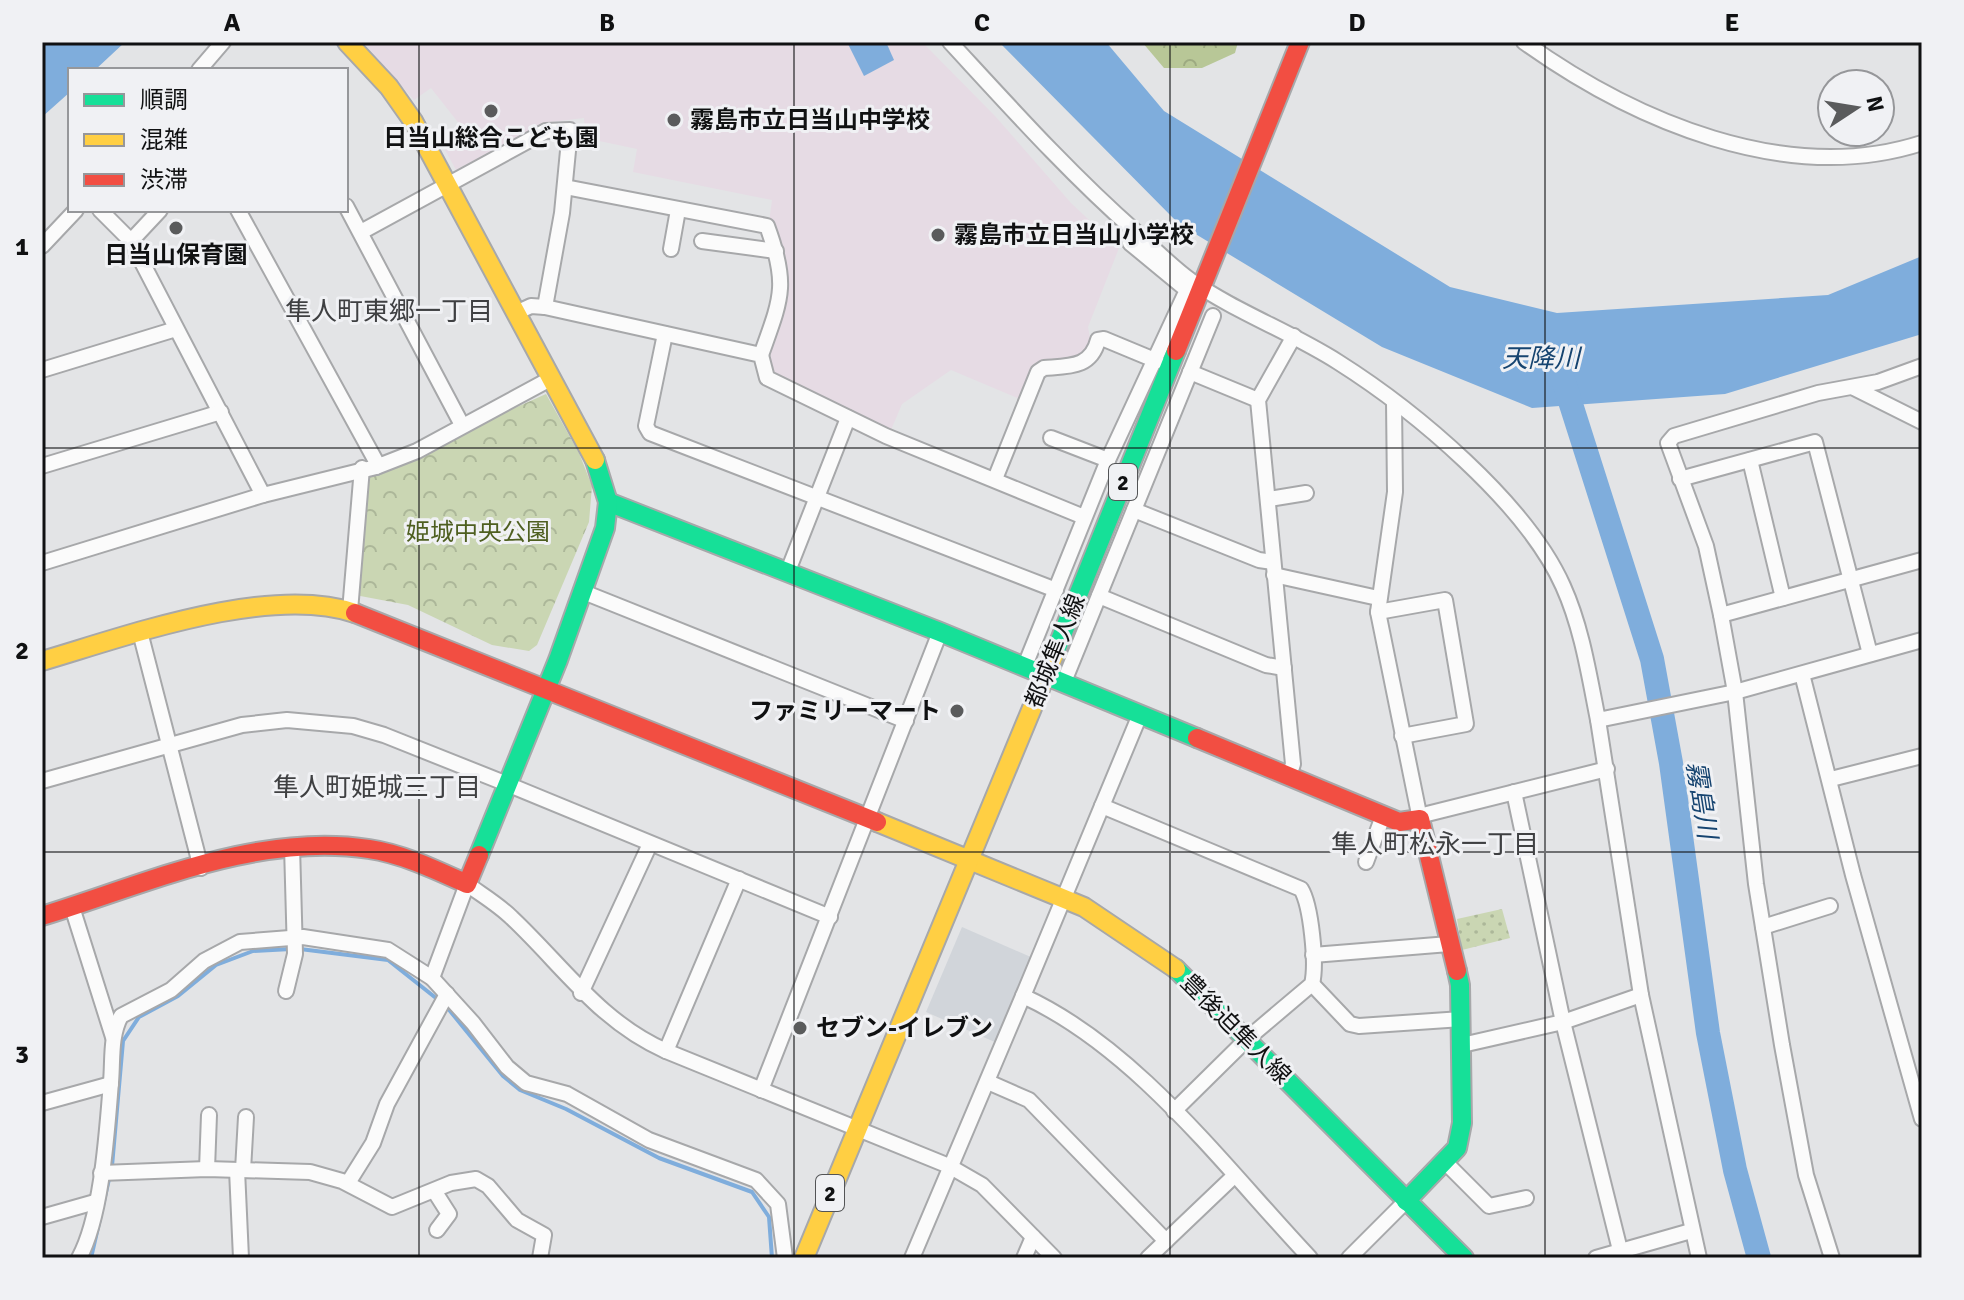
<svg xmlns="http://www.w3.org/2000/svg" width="1964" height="1300" viewBox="0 0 1964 1300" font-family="Signika,'Noto Sans JP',sans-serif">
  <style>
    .built { fill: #d1d5da }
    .education { fill: #e6dbe4 }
    .grass { fill: url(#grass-dots) }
    .forest { fill: url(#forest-crowns) }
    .park { fill: url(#park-crowns) }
    .water { fill: #7faddc }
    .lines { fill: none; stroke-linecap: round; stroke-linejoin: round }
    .stream { stroke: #7faddc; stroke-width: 4 }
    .river { stroke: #7faddc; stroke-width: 24 }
    .street-casing { stroke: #a7a8aa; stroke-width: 18 }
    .fast-casing { stroke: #a7a8aa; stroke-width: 22 }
    .slow-casing { stroke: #a7a8aa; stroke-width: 22 }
    .jam-casing { stroke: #a7a8aa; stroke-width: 22 }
    .street { stroke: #fbfbfb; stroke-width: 14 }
    .fast { stroke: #16e098; stroke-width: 18 }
    .slow { stroke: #ffcf43; stroke-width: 18 }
    .jam { stroke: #f24e42; stroke-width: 18 }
    .grid { fill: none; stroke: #101112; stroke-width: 2; stroke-opacity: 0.55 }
    .poi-dot { fill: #5a5b5c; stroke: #f0f1f4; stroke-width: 3 }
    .labels { text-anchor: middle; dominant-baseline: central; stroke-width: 6; stroke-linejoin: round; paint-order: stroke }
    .shield { fill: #f0f1f4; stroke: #535456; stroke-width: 2 }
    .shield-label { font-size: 22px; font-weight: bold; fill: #101112 }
    .poi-label { font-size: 24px; font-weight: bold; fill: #101112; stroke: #f0f1f4; text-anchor: start }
    .park-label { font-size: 24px; fill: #4e5f20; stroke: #f0f1f4 }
    .street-label { font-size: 24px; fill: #101112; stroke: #f0f1f4 }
    .neighbourhood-label { font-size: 26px; fill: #3f4042; stroke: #f0f1f4 }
    .water-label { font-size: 26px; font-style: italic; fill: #164470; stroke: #f0f1f4 }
    .neatline { fill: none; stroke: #101112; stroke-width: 3 }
    .grid-label { font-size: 26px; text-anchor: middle; font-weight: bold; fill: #101112 }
  </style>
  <defs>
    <pattern id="grass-dots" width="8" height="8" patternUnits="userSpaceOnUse" patternTransform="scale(2)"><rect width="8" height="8" fill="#cad6b3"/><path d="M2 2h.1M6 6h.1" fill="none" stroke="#acb799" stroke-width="1.8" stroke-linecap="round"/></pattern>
    <pattern id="forest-crowns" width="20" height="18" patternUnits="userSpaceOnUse" patternTransform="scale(2)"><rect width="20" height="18" fill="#b8c797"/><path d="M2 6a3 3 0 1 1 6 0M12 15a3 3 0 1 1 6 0" fill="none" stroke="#9daa81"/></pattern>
    <pattern id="park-crowns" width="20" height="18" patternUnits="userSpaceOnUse" patternTransform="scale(2)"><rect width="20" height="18" fill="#cad6b3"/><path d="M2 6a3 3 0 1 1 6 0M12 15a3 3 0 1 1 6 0" fill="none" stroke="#acb799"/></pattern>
  </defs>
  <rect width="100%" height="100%" fill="#e3e4e6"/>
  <polygon class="built" points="962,927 1033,958 997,1043 926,1012"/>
  <polygon class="education" points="363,42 922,42 995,116 1071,203 1119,248 1088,327 1092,349 1085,357 1061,363 1035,363 1020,399 951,370 902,404 891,430 773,373 769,365 779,295 769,223 772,200 633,172 637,149 585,138 584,118 543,123 456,170 444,148 468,135 431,88 414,100"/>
  <polygon class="grass" points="1502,909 1510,938 1462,950 1457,919"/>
  <polygon class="forest" points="1142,42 1238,42 1235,53 1202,68 1164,68"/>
  <polygon class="park" points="546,394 579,453 592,486 589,522 537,645 529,651 492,645 408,605 355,595 364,476"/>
  <g class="water">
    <polygon points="42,42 125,42 95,70 70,70 70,92 42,117"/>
    <polygon points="847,42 886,42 894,60 864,76"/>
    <polygon points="999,42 1106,42 1164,111 1450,287 1557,313 1828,295 1922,256 1922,334 1725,394 1532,408 1382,347 1179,224"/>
  </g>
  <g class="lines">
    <g class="stream">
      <polyline points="300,949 388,960 446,1006 503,1076 520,1090 566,1109 659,1158 752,1192 769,1217 772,1258"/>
      <polyline points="91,1258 112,1166 123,1041 139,1017 178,996 216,965 253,951 291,949"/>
    </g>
    <polyline class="river" points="1562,376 1652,659 1671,763 1708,1033 1735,1170 1759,1258"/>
    <g class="street-casing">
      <g id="street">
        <path d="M950,42C1010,107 1069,173 1136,232C1153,248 1171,266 1190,280C1236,312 1291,332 1338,362C1414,410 1526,503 1563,586C1582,628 1589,675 1598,720L1735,692L1922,640"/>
        <path d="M1524,42C1633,120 1786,187 1922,143"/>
        <polyline points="199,70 223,42"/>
        <path d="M565,187L767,226C789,285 781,299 761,355"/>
        <polyline points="346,206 462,425"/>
        <polyline points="100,210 131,241 263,495 376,467 417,451 552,378"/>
        <polyline points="238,210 378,465 376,467"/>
        <polyline points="361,232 546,131 570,130 562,213 545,307"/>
        <polyline points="131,241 160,210"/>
        <polyline points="702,241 776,251"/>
        <polyline points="42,246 76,210"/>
        <polyline points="671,249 678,210"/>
        <polyline points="518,312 531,306 545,307 761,355 767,378 886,436 1084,517"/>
        <polyline points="665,334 646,426 650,433 1056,590"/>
        <polyline points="42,370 176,329"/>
        <polyline points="1190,372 1258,400"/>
        <polyline points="1854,388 1922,422"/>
        <polyline points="1394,402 1395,492 1378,612 1420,819 1427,814 1607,769"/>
        <polyline points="1051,438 1108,460"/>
        <polyline points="1750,460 1783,598"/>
        <polyline points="42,466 221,412"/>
        <path d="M995,479L1038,372L1044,368C1069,366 1091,368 1098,340L1104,339L1157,361"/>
        <polyline points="1680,479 1815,442 1870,654"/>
        <polyline points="1269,499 1306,493"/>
        <polyline points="1134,510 1259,560 1273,562"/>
        <polyline points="42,563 263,495"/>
        <polyline points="788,571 848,418"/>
        <polyline points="1274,575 1378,598"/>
        <polyline points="581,591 906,721"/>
        <polyline points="1099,596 1266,665 1284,668"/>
        <polyline points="350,611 362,468"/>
        <polyline points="1378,612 1445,600 1466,724 1402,736"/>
        <polyline points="1721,615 1922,560"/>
        <polyline points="140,632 201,868"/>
        <polyline points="1024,668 1108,460 1187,290 1130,243 1137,233"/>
        <polyline points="1802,674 1853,875 1922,1119"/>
        <polyline points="1063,684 1213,316"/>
        <path d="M1139,717L1102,806L1301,889C1311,905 1317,964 1312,984L1247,1039L1174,1111"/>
        <polyline points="1598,720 1641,995 1699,1258"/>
        <polyline points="1289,776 1293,764 1258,400 1294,336"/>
        <polyline points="1831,779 1922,756"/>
        <polyline points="42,781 242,725 287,720 353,726 384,735 507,784 830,917"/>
        <polyline points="1514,792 1563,1022 1622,1258"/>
        <polyline points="1366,862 1383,816"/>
        <polyline points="72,907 113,1037"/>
        <polyline points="1763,927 1830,906"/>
        <polyline points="1313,955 1449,944"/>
        <path d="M432,978L467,884C482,895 499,905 512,918C563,966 600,1022 666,1051L949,1166L982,1185L1054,1258"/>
        <polyline points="1312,984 1350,1024 1359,1026 1462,1019"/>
        <polyline points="286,991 295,954 292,846"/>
        <polyline points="581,993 650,844"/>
        <polyline points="1023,996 1102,806"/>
        <polyline points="1462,1045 1563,1022 1641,995"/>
        <polyline points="666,1051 739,879"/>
        <polyline points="988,1082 1029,1100 1166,1241"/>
        <polyline points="761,1090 940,632"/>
        <polyline points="42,1103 111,1084"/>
        <polyline points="1444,1161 1489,1206 1526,1198"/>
        <polyline points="207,1169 209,1115"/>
        <polyline points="237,1170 241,1258"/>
        <polyline points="243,1170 246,1117"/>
        <polyline points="101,1173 207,1169 310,1172 342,1181 392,1207 451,1183 476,1179 488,1186 517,1220 544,1235 540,1258"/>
        <polyline points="348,1183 373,1143 387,1104 447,994"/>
        <polyline points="435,1192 449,1214 437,1230"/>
        <polyline points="42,1217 95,1202"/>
        <path d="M79,1258C102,1216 107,1131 111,1082C113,1061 110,1036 121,1016L171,990L204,961L240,942L303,937L388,950L432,978L473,1023L507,1067L526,1083L567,1094L649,1140L756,1180L778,1204L785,1258"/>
        <path d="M912,1258L1023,996C1137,1048 1225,1168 1310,1258"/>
        <polyline points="1024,1258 1033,1237"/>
        <polyline points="1148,1258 1233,1177"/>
        <polyline points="1349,1258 1406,1201"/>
        <polyline points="1596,1258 1691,1231"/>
        <polyline points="1832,1258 1806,1175 1782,1045 1756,884 1735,692 1721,615 1706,546 1668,443 1674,436 1818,393 1878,382 1922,366"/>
      </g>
    </g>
    <g class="fast-casing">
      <g id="fast">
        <polyline points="608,502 940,632 1197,738"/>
        <polyline points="1054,655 1176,351"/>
        <polyline points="479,855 558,660 605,528 608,502 595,460"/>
        <polyline points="1176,969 1464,1258"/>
        <polyline points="1406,1201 1457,1148 1462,1123 1460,985 1457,971"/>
      </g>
    </g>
    <g class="slow-casing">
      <g id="slow">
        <polyline points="347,42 389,87 413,121 595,460"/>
        <path d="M42,661C127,636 269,584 355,613"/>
        <polyline points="877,822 1084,907 1176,969"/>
        <polyline points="804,1258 1054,655"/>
      </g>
    </g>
    <g class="jam-casing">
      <g id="jam">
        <polyline points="1176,351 1300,42"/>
        <polyline points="355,613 877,822"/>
        <polyline points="1197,738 1399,822 1420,819 1457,971"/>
        <path d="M42,916C146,884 258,832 369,849C403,854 436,870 467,884L479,855"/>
      </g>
    </g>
    <use href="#street" class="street"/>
    <use href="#fast" class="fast"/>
    <use href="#slow" class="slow"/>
    <use href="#jam" class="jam"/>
  </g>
  <path class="grid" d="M419,42V1258M794,42V1258M1170,42V1258M1545,42V1258M42,448H1922M42,852H1922"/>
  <g class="poi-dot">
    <circle cx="491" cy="111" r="8"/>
    <circle cx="674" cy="120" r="8"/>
    <circle cx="176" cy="228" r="8"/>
    <circle cx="938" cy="235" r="8"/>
    <circle cx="957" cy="711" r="8"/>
    <circle cx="800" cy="1028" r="8"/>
  </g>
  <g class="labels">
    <g class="shield">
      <rect x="1109" y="464" width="28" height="36" rx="6"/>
      <rect x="816" y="1175" width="28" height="36" rx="6"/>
    </g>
    <g class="shield-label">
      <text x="1123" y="482">2</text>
      <text x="830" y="1193">2</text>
    </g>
    <g class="poi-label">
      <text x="690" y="120">霧島市立日当山中学校</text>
      <text x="491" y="138" text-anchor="middle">日当山総合こども園</text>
      <text x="954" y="235">霧島市立日当山小学校</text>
      <text x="176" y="255" text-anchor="middle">日当山保育園</text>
      <text x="941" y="711" text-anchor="end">ファミリーマート</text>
      <text x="816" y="1028">セブン-イレブン</text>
    </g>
    <g class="park-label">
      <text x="478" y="532">姫城中央公園</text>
    </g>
    <g class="street-label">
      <text transform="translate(1055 651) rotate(-68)">都城隼人線</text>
      <text transform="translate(1236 1029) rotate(45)">豊後迫隼人線</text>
    </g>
    <g class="neighbourhood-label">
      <text x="389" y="312">隼人町東郷一丁目</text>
      <text x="377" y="788">隼人町姫城三丁目</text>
      <text x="1435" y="845">隼人町松永一丁目</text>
    </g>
    <g class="water-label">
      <text x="1541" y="359">天降川</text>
      <text transform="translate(1701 800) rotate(81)">霧島川</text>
    </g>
  </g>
  <rect width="1964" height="1300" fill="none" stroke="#f0f1f4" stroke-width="88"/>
  <rect x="68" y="68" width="280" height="144" fill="#f0f1f4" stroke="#96979a" stroke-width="2"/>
  <rect x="84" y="94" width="40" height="12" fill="#16e098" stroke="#96979a" stroke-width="2"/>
  <text x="140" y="108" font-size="24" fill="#101112">順調</text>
  <rect x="84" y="134" width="40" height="12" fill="#ffcf43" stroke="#96979a" stroke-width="2"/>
  <text x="140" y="148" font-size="24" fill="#101112">混雑</text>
  <rect x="84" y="174" width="40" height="12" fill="#f24e42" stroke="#96979a" stroke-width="2"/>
  <text x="140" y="188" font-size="24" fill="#101112">渋滞</text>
  <g transform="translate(1856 108) rotate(78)"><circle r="38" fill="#f0f1f4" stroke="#96979a" stroke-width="2"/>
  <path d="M0-6L14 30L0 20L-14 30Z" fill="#5a5b5c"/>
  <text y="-12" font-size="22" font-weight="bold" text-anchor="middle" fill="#101112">N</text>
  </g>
  <rect x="44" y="44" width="1876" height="1212" class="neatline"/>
  <g class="grid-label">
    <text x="232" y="31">A</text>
    <text x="607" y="31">B</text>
    <text x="982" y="31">C</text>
    <text x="1357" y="31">D</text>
    <text x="1732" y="31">E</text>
    <text x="22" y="255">1</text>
    <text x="22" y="659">2</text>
    <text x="22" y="1063">3</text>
  </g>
</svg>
